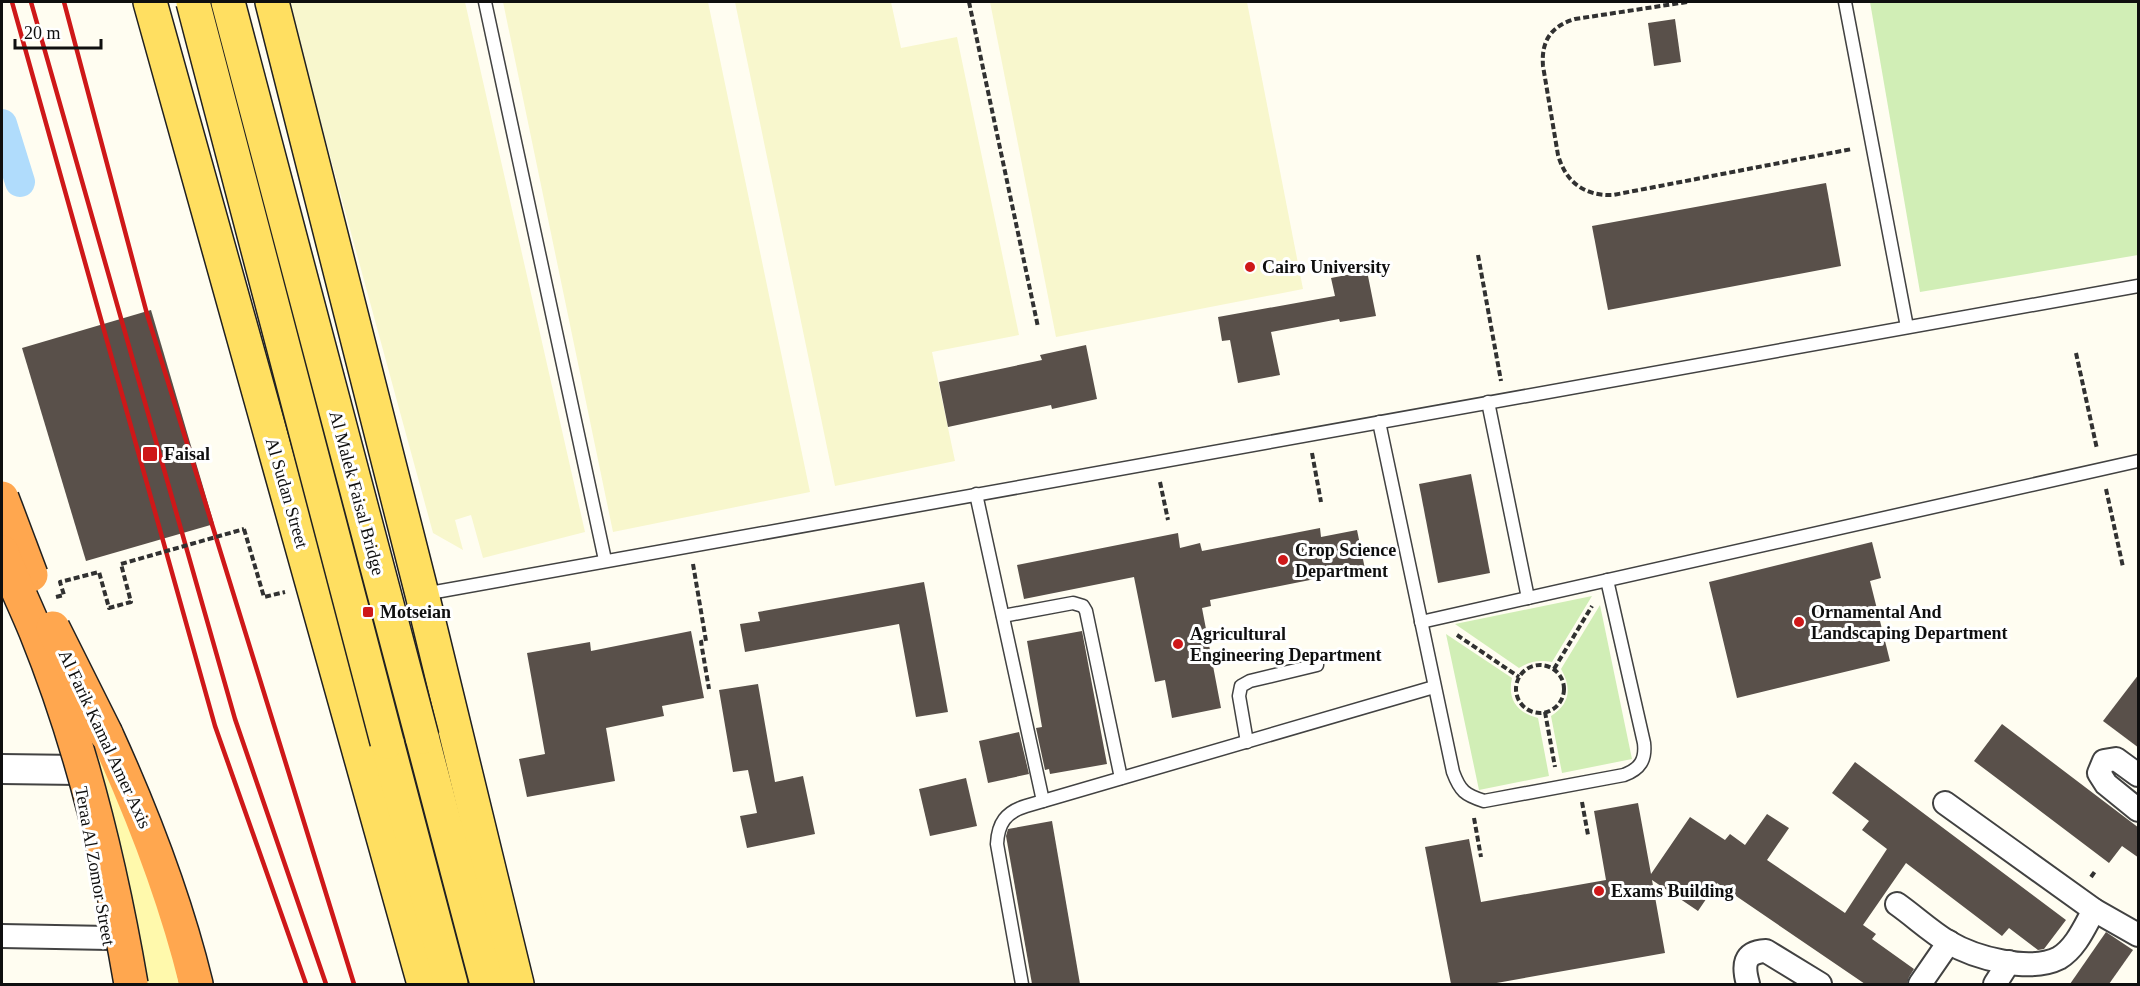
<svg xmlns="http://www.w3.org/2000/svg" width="2140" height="986" viewBox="0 0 2140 986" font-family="Georgia,serif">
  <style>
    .farmland { fill: #f8f7cd }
    .green { fill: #d1eeb6 }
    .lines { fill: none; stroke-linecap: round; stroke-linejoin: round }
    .canal { stroke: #b0dcfc; stroke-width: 30 }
    .building { fill: #59504a }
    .service-casing { stroke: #424242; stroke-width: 15 }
    .minor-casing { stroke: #424242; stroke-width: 26 }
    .tertiary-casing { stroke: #424242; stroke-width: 32 }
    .secondary-casing { stroke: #313131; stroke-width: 34 }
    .primary-casing { stroke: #202020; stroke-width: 36 }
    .motorway-casing { stroke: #202020; stroke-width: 36 }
    .path { stroke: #313131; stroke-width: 4; stroke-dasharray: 6 3; stroke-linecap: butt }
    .service { stroke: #fff; stroke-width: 12 }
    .minor { stroke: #fff; stroke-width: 22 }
    .tertiary { stroke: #fff; stroke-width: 28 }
    .secondary { stroke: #fff9ac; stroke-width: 32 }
    .primary { stroke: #ffdf61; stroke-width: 33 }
    .motorway { stroke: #ffa74f; stroke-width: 33 }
    .rail { stroke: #ce1819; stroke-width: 4.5 }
    .primary-bridge-casing { stroke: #202020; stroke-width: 36; stroke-linecap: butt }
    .motorway-bridge-casing { stroke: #202020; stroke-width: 36; stroke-linecap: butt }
    .path-bridge { stroke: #313131; stroke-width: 4; stroke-dasharray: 6 3; stroke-linecap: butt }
    .primary-bridge { stroke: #ffdf61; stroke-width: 33 }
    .motorway-bridge { stroke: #ffa74f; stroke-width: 33 }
    .poi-dot { fill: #ce1819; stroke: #fff; stroke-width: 2 }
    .labels { text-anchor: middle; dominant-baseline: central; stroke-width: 6; stroke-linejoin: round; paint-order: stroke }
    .poi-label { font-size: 18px; font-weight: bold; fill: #0f0f0f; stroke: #fff; text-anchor: start }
    .street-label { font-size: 18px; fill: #0f0f0f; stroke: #fff }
  </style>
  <rect width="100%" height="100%" fill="#fffdf1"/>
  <g class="farmland">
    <polygon points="288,2 465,2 585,532 483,558 471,515 455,520 463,550 433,533"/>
    <polygon points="503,2 708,2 810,492 613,532"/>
    <polygon points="735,2 891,2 901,48 957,37 1019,335 932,352 955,461 835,486"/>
    <polygon points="990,2 1247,2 1303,289 1056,337"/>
  </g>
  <g class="green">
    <polygon points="1870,2 2138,2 2138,255 1920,292"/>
    <path d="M1592,596L1552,662C1538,660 1531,661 1519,668L1455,624Z"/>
    <path d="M1600,605L1632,759L1562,773L1551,716C1570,704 1572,688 1561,669Z"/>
    <path d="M1446,634L1512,678C1507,699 1517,713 1538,718L1549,776L1479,790Z"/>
  </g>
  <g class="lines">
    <polyline class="canal" points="2,124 20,182"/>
  </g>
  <g class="building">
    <polygon points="1675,19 1681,62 1654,66 1648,23"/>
    <polygon points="1826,183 1841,266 1608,310 1592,226"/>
    <polygon points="1367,271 1376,316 1340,322 1339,319 1271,332 1280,375 1238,383 1230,340 1222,341 1218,317 1335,296 1331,278"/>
    <polygon points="151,310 214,524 86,561 22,348"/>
    <polygon points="1086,345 1097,399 1052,409 1051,405 948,427 939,382 1042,360 1040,355"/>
    <polygon points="1471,474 1490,573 1438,583 1419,484"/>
    <polygon points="1320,528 1321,537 1357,530 1365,569 1210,600 1211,606 1202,608 1221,708 1172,718 1165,680 1155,682 1134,577 1024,599 1017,565 1178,533 1180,548 1200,543 1202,551"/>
    <polygon points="1872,542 1881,578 1870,581 1890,661 1737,698 1709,582"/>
    <polygon points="924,582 948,712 916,717 899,624 745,652 740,624 760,621 758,612"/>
    <polygon points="691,631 704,698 662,706 664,716 606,728 615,781 527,797 519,759 545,754 527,653 590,642 591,651"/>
    <polygon points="1082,631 1107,764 1050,774 1049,769 1045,770 1036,728 1042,727 1027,641"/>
    <polygon points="2139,674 2139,748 2103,721"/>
    <polygon points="758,684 775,782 803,776 815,834 747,848 740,816 757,813 748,770 733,772 719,690"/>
    <polygon points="2002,724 2139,828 2139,858 2122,846 2109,863 1974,761"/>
    <polygon points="1019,732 1029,774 988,783 979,741"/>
    <polygon points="1855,762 2066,920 2044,949 2038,950 2009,928 2002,936 1906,863 1863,925 1876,934 1872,939 1914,969 1909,977 1907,984 1865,984 1717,883 1698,911 1652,880 1665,953 1491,984 1451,984 1425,847 1469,839 1481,902 1606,880 1594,811 1638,803 1651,874 1690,817 1725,840 1730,834 1745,845 1767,814 1789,828 1767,860 1845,913 1887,849 1862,830 1869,821 1832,793"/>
    <polygon points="966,778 977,826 930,836 919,789"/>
    <polygon points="1052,821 1080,984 1032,984 1006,836 1008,829"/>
    <polygon points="2106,932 2133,950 2109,984 2070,984"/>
  </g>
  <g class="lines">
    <g class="service-casing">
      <g id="service">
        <polyline points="485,2 605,560"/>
        <polyline points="1845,2 1907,327"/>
        <polyline points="1488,402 1528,598"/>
        <path d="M1379,422L1453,772C1460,791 1465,795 1484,801L1624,775C1640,769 1646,760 1644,743L1607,580"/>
        <polyline points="976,494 1043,801"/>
        <polyline points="424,594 2138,286"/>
        <polyline points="1003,616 1073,603 1083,606 1086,611 1121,778"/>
        <polyline points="1421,622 2138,461"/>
        <polyline points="1247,742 1239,696 1241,686 1250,681 1317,665"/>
        <path d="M1022,984L997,844C998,823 1006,812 1026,806L1434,687"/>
      </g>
    </g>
    <g class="minor-casing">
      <g id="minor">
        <polyline points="2138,775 2116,759 2104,761 2099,773 2106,784 2138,810"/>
        <polyline points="1945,803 2094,910 2138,935"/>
        <path d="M1897,904C1914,916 1930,931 1948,942C1975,958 2030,973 2059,958C2076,948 2085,926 2094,910"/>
        <polyline points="2,936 109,938"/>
        <path d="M1748,984C1743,966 1743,952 1766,951L1820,984"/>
        <polyline points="1920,984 1949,942"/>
        <polyline points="1995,984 2009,962"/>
      </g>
    </g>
    <g class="tertiary-casing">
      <polyline id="tertiary" points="2,769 79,770"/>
    </g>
    <g class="secondary-casing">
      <polyline id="secondary" points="82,747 101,762 105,769 153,940 163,984"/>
    </g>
    <g class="primary-casing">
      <g id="primary">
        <polyline points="150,2 424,984"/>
        <polyline points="272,2 422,594 517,984"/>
        <polyline points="422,737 487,984"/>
        <polyline points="387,742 451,984"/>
      </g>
    </g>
    <g class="motorway-casing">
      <path id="motorway" d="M106,734C143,815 175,898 196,984"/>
    </g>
    <g class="path">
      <polyline points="969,2 1038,327"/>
      <path d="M1687,2L1575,19C1551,26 1541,41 1543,66L1558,155C1566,183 1585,196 1613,195L1852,149"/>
      <polyline points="1478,255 1501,381"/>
      <polyline points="2076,353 2097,449"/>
      <polyline points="1312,453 1321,502"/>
      <polyline points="1160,482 1168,520"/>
      <polyline points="2106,489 2123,567"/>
      <polyline points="244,529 264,597 285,592"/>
      <polyline points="693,564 706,641 701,642 709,689"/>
      <polyline points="56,597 64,595 60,582 99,572 109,608 131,602 121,564"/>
      <polyline points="1457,635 1519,677"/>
      <circle cx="1540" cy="689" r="24"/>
      <polyline points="1554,669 1592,606"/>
      <polyline points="1545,712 1555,767"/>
      <polyline points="1582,802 1588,835"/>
      <polyline points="1474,818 1481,857"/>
      <polyline points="2091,877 2096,870"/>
    </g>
    <use href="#service" class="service"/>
    <use href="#minor" class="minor"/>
    <use href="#tertiary" class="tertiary"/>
    <use href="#secondary" class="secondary"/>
    <use href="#primary" class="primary"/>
    <use href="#motorway" class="motorway"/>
    <g class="rail">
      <polyline points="12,2 215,726 306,984"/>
      <polyline points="31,2 235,719 326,984"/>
      <polyline points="64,2 147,314 354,984"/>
    </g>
    <g class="primary-bridge-casing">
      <g id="primary-bridge">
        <polyline points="193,2 387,742"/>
        <polyline points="228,2 422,737"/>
      </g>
    </g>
    <g class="motorway-bridge-casing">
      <g id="motorway-bridge">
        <polyline points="2,498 31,575"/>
        <path d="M2,552C12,579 25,605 36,632C81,743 111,867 131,984"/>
        <polyline points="53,628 106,734"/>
      </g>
    </g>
    <polyline class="path-bridge" points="121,564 244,529"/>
    <use href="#primary-bridge" class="primary-bridge"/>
    <use href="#motorway-bridge" class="motorway-bridge"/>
  </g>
  <g class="poi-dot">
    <circle cx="1250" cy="267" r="6"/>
    <rect x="142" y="446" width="16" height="16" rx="3"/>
    <circle cx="1283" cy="560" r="6"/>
    <rect x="362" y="606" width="12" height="12" rx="3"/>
    <circle cx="1799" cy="622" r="6"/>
    <circle cx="1178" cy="644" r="6"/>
    <circle cx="1599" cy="891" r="6"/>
  </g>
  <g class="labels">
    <g class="poi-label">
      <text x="1262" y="267">Cairo University</text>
      <text x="164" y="454">Faisal</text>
      <text x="1295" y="550">Crop Science<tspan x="1295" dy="21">Department</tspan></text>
      <text x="380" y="612">Motseian</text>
      <text x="1811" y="612">Ornamental And<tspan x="1811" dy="21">Landscaping Department</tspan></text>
      <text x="1190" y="634">Agricultural<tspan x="1190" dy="21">Engineering Department</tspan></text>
      <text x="1611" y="891">Exams Building</text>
    </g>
    <g class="street-label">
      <text transform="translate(287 493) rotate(74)">Al Sudan Street</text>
      <text transform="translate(357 493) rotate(75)">Al Malek Faisal Bridge</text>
      <text transform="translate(105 739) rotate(65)">Al Farik Kamal Amer Axis</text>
      <text transform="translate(95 866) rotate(80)">Teraa Al Zomor Street</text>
    </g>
  </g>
  <rect width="2140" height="986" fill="none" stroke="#0f0f0f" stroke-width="6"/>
  <path d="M15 39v9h86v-9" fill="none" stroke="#0f0f0f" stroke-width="3"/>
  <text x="24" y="39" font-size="18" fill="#0f0f0f" stroke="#ffffff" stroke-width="4.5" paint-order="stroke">20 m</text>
</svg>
